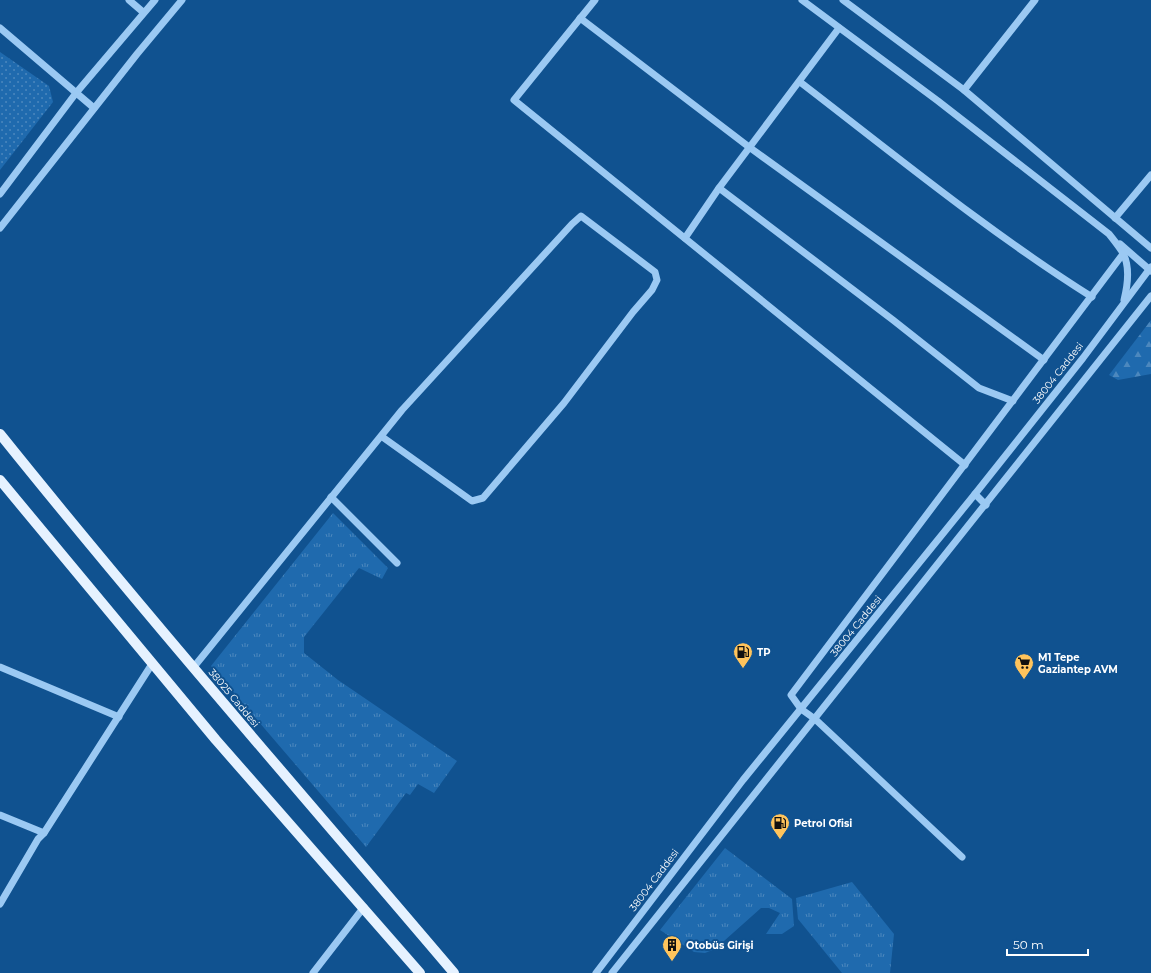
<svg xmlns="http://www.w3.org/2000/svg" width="1151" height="973" viewBox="0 0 1151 973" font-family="Montserrat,sans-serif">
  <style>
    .grass { fill: url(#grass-tufts) }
    .forest { fill: url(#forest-firs) }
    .park { fill: url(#park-dots) }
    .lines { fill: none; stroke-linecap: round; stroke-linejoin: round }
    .minor { stroke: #9bc9f3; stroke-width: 7 }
    .major { stroke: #e6f2ff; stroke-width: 10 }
    .labels { text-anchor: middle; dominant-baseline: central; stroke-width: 4; stroke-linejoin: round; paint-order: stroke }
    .street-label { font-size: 10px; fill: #fff; stroke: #105290 }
    .poi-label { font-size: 10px; font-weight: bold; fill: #fff; stroke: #105290; text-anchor: start }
  </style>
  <defs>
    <pattern id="grass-tufts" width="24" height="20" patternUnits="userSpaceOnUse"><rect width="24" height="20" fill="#1f6aae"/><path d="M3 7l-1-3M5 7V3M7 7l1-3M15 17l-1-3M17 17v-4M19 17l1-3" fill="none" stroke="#4c88be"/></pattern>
    <pattern id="forest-firs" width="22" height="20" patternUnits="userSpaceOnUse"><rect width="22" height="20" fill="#1f6aae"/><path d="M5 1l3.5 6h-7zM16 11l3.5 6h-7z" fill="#4c88be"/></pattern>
    <pattern id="park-dots" width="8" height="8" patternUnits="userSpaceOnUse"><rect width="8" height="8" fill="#1f6aae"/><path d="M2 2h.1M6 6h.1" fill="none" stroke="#4c88be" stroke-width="1.8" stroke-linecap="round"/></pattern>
  </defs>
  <rect width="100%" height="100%" fill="#105290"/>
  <g class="grass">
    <polygon points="333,513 388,568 382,579 359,568 304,637 304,653 338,680 457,761 434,793 418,784 410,795 406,793 366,847 211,666"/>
    <polygon points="725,848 792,899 794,926 782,934 766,934 780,913 769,908 761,908 715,949 705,953 694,952 660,930"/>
    <polygon points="852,882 894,934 890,973 842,973 798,919 796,898"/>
  </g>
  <polygon class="forest" points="1151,320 1151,374 1118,380 1109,375"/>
  <polygon class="park" points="0,52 49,86 53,102 0,170"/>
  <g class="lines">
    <g class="minor">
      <polyline points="129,0 143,12"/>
      <polyline points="595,0 514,100 965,465"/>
      <path d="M802,0L938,101L1109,234C1113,239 1117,244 1121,250C1131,264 1128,284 1124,300"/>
      <polyline points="843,0 964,90 1151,248"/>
      <polyline points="580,18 749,147 1044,360"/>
      <polyline points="0,28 94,108"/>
      <path d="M800,82C895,155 990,233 1092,297"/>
      <polyline points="964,90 1035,0"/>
      <polyline points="719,188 893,320 979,388 1013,401"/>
      <polyline points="0,194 76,93 155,0"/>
      <polyline points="1115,218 1151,175"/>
      <polyline points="0,228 137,54 182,0"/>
      <polyline points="685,238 719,188 839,28"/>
      <polyline points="1120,244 1151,271"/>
      <polyline points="975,494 986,505"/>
      <polyline points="331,497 397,563"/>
      <polyline points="0,667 119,717"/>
      <polyline points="193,668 381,436 402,410 572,224 581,216 655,272 657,280 652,290 633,312 564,403 483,498 472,501 381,436"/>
      <polyline points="0,815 44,833"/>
      <polyline points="962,857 815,719 801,709 791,695 1123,254"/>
      <polyline points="0,904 38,839 44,833 152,664"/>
      <polyline points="313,973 364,907"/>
      <polyline points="596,973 743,780 975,494 1083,358 1151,267"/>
      <polyline points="612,973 1151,296"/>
    </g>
    <g class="major">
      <path d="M0,434C147,617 302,794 454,973"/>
      <polyline points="0,480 216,740 420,973"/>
    </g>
  </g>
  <defs>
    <g id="fuel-pin" transform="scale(1)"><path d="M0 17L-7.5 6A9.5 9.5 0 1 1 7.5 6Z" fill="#ffc45c" stroke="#105290"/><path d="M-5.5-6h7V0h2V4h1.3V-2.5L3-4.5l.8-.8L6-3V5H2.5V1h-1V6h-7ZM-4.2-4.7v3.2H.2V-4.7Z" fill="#111"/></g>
    <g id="supermarket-pin" transform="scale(1)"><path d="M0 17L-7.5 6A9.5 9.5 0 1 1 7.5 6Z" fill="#ffc45c" stroke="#105290"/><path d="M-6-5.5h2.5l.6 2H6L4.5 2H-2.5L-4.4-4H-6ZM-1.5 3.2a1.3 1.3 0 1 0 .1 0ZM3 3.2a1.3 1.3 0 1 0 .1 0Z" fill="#111"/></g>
    <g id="building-pin" transform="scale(1)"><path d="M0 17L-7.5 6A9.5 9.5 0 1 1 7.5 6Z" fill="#ffc45c" stroke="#105290"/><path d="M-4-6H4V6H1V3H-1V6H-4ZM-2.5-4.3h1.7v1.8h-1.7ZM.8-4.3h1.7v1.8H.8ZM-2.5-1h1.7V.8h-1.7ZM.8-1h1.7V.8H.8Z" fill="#111"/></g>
  </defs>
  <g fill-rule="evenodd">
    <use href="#fuel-pin" x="743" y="652"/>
    <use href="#supermarket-pin" x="1024" y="663"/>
    <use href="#fuel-pin" x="780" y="823"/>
    <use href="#building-pin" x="672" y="945"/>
  </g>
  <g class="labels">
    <g class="street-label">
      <text transform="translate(1058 373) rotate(-52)">38004 Caddesi</text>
      <text transform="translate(856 626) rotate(-51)">38004 Caddesi</text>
      <text transform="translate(234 698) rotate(50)">38025 Caddesi</text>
      <text transform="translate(654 880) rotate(-53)">38004 Caddesi</text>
    </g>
    <g class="poi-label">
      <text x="757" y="652">TP</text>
      <text x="1038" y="657">M1 Tepe<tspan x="1038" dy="12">Gaziantep AVM</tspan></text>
      <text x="794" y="823">Petrol Ofisi</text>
      <text x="686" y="945">Otobüs Girişi</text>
    </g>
  </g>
  <path d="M1007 949v6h81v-6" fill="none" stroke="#ffffff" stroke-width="2"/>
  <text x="1013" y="949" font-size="12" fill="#ffffff" stroke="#105290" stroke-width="3" paint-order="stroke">50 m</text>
</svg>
